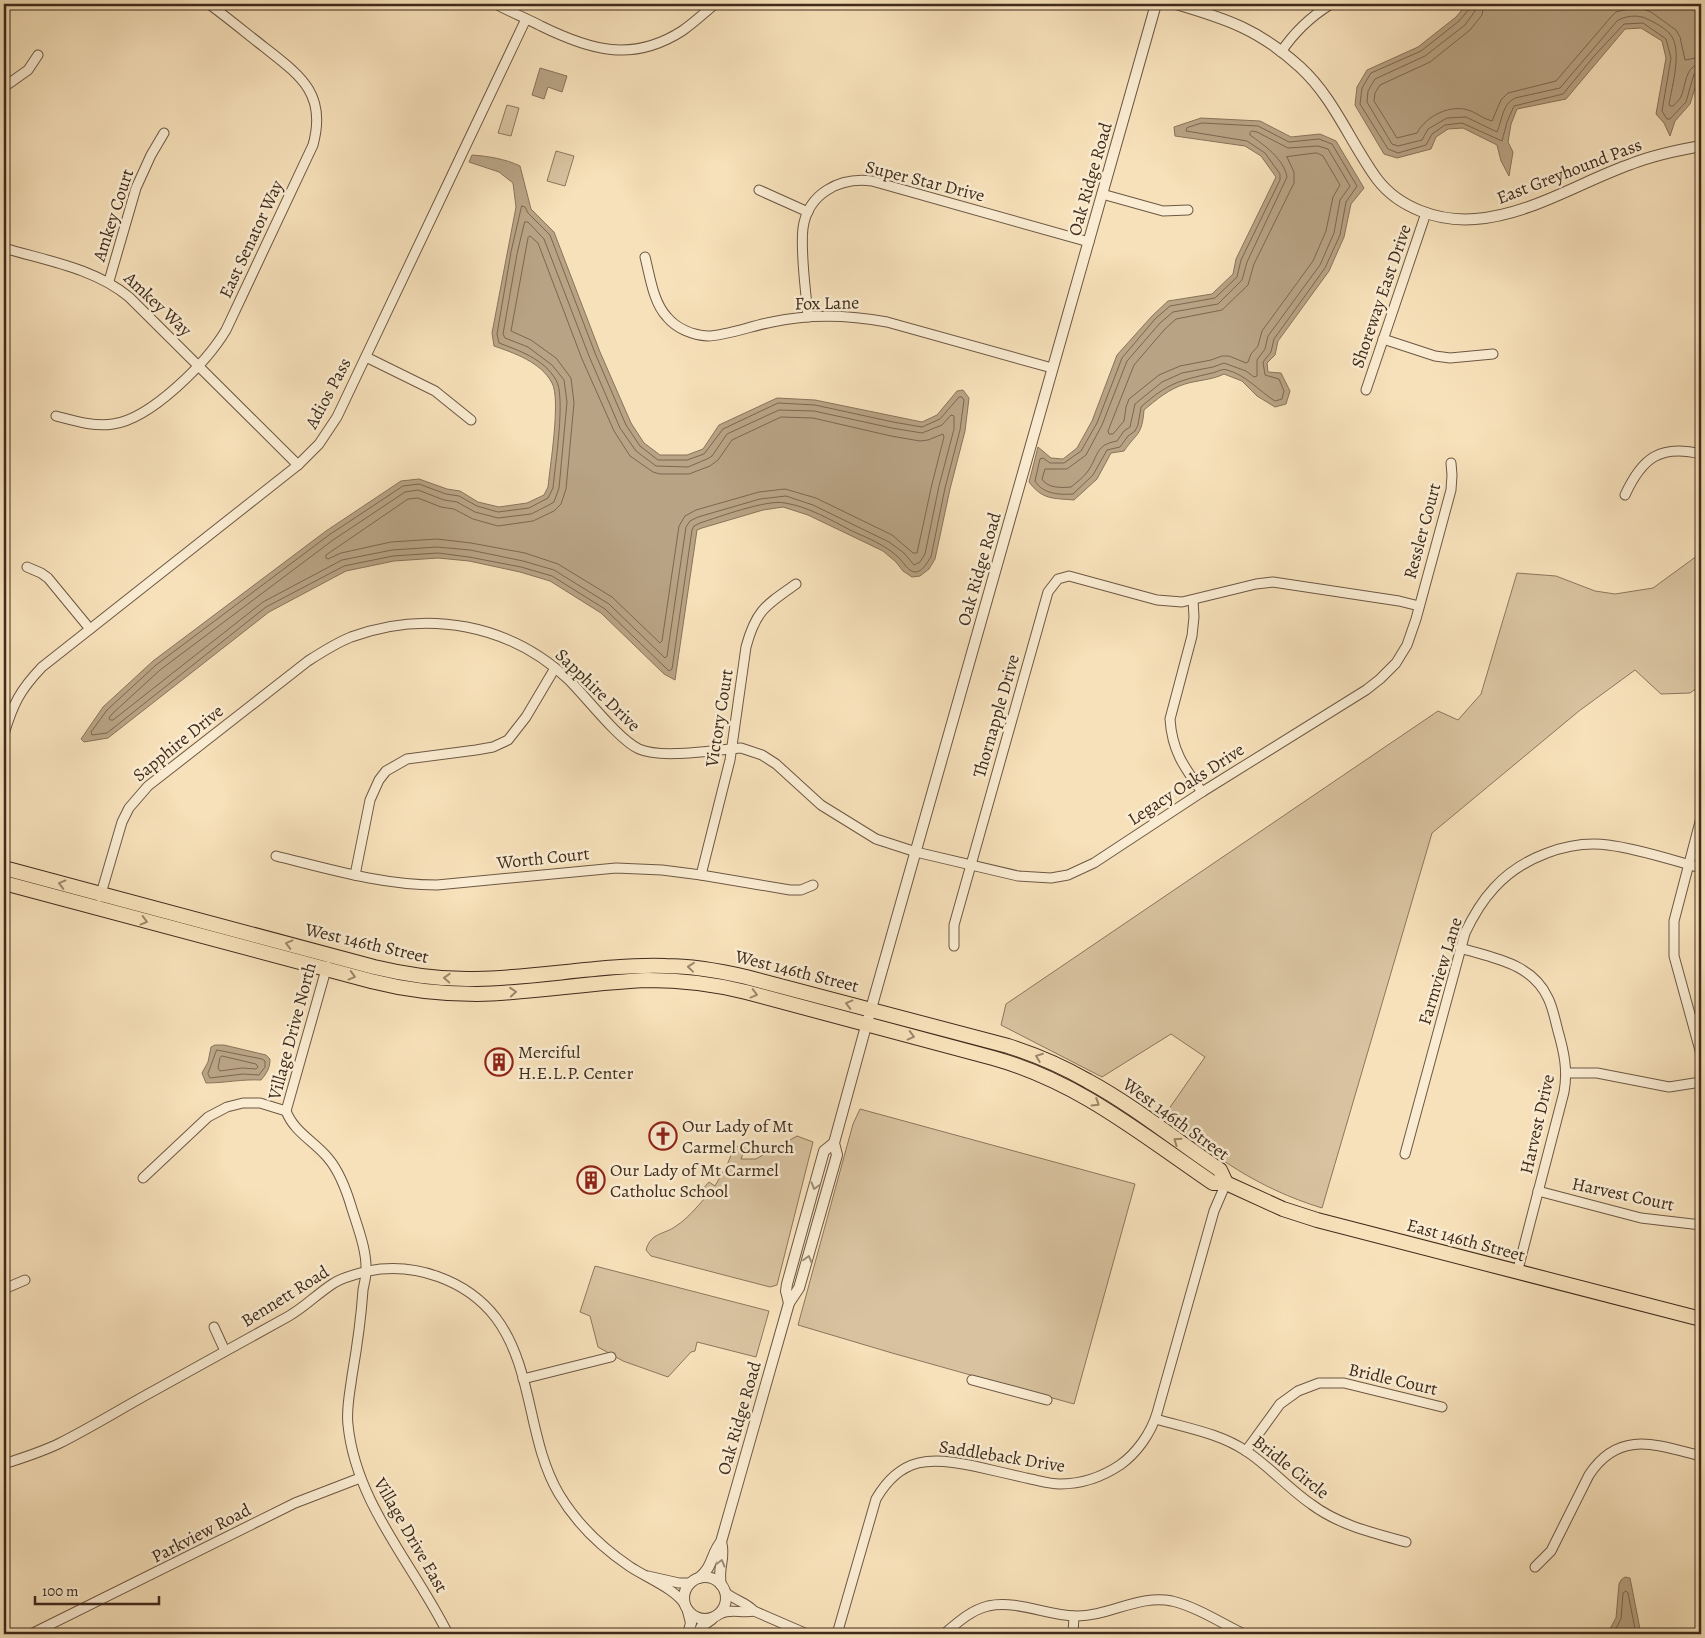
<svg xmlns="http://www.w3.org/2000/svg" width="1705" height="1638" viewBox="0 0 1705 1638" font-family="Alegreya,serif">
  <style>
    .green { fill: #d8c29f; stroke: #8c765e }
    .water { fill: #b8a384; stroke: #88735a }
    .lines { fill: none; stroke-linecap: round; stroke-linejoin: round }
    .shore { stroke: #7c6750; stroke-width: 1 }
    .minor-casing { stroke: #6d5844; stroke-width: 11 }
    .tertiary-casing { stroke: #6d5844; stroke-width: 12 }
    .primary-casing { stroke: #3f2b1c; stroke-width: 16 }
    .minor { stroke: #faecd2; stroke-width: 9 }
    .tertiary { stroke: #faecd2; stroke-width: 10 }
    .primary { stroke: #f7e1ba; stroke-width: 14 }
    .oneway { stroke: #9b866b }
    .oneway2 { stroke: #9c8c77 }
    .labels { text-anchor: middle; dominant-baseline: central; stroke-width: 5; stroke-linejoin: round; paint-order: stroke }
    .street-label { font-size: 18px; fill: #3f2b1c; stroke: #faecd2 }
    .poi-label { font-size: 18px; fill: #3f2b1c; stroke: #faecd2; text-anchor: start }
  </style>
  <rect width="100%" height="100%" fill="#f7e1ba"/>
  <filter id="stains"><feTurbulence type="fractalNoise" baseFrequency=".004" numOctaves="4"/><feColorMatrix values="0 0 0 0 .2 0 0 0 0 .09 0 0 0 0 .02 0 0 0 .5 -.17"/></filter>
  <radialGradient id="worn" r=".72"><stop offset=".6" stop-color="#630" stop-opacity="0"/><stop offset="1" stop-color="#630" stop-opacity=".3"/></radialGradient>
  <g class="green">
    <polygon points="507,105 519,108 511,136 498,133"/>
    <polygon points="556,151 574,156 565,186 547,181"/>
    <path d="M1701,553V685L1690,693L1661,694L1635,670L1579,711L1432,833L1322,1208C1257,1188 1215,1157 1164,1116L1205,1057L1171,1034L1102,1077L1001,1025L1006,1004L1438,711L1458,720L1481,694L1517,573L1556,576L1595,591L1615,594L1653,588Z"/>
    <polygon points="860,1109 1135,1184 1074,1404 892,1353 798,1325 853,1124"/>
    <path d="M797,1136L813,1142L777,1285L770,1287L651,1256L646,1250C651,1232 664,1235 676,1226C687,1219 697,1207 705,1198L700,1192L709,1182L715,1186L727,1165L735,1146L745,1148L741,1159H756Z"/>
    <polygon points="595,1266 769,1311 756,1357 697,1342 695,1351 691,1352 668,1377 623,1361 598,1347 590,1316 580,1312"/>
  </g>
  <g class="water">
    <polygon points="1467,4 1701,4 1701,69 1690,104 1675,121 1670,136 1664,123 1656,114 1666,58 1662,41 1641,28 1625,29 1566,99 1517,109 1511,124 1508,142 1513,152 1509,176 1501,161 1497,145 1463,128 1448,129 1436,137 1431,149 1397,158 1384,154 1355,105 1357,87 1367,70 1418,47 1456,17"/>
    <polygon points="540,68 567,76 562,92 548,87 544,99 532,95"/>
    <path d="M1201,118L1260,121L1291,137L1320,134L1336,141L1364,188L1351,204L1344,237L1329,271L1278,341L1275,355L1267,363L1268,372L1281,373L1290,391L1286,404L1275,407L1257,396L1242,381L1224,374C1212,380 1198,380 1185,384C1169,389 1157,399 1144,410C1142,436 1137,432 1124,451L1111,453L1097,479L1074,500C1052,498 1043,500 1029,482L1038,447L1051,458L1063,459L1077,448L1092,421L1117,355L1152,316L1168,301L1212,294L1233,274L1236,259L1276,177L1261,156L1245,146L1175,136L1174,127Z"/>
    <path d="M472,155C487,156 506,159 520,166L531,209L554,232L600,352L631,423L644,443L660,455H687L703,449L719,425L777,398L815,400L922,422L937,415L957,391L963,390L969,398L965,431L950,489L935,559L929,569L920,576L912,577L903,571L896,562L883,551L808,515L783,507L763,510L702,528L697,530L675,680L664,674L601,613L550,581L520,572L469,561L438,558L394,561L346,571L269,612L108,738L84,742L81,739L103,707L153,661L326,531L401,481L419,479L447,489L460,491L478,502L499,507L527,503L544,495L548,487C550,466 561,399 552,383C541,362 514,353 494,346L492,333L516,207L513,183L499,172L469,162Z"/>
    <path d="M215,1045H224L266,1055L270,1059C270,1068 267,1073 261,1080C242,1079 225,1083 206,1083L202,1073L208,1062L211,1047Z"/>
    <polygon points="1625,1577 1630,1578 1641,1634 1607,1634 1616,1618 1619,1584 1621,1580"/>
  </g>
  <g class="lines">
    <g class="shore">
      <polyline points="1470,4 1470,8 1459,21 1421,51 1371,73 1362,88 1360,104 1388,149 1398,153 1426,145 1432,134 1445,125 1462,123 1502,141 1507,122 1514,106 1563,94 1595,55 1624,24 1643,23 1666,39 1671,58 1662,111 1667,119 1670,119 1686,102 1694,74 1697,71 1701,71"/>
      <path d="M1477,4L1475,11L1465,25L1425,56L1375,79L1368,91L1367,102L1392,144L1398,146L1422,140L1428,129L1447,118L1466,117L1497,132C1502,121 1502,104 1515,98L1560,88L1617,21C1624,16 1639,14 1647,19C1654,22 1665,28 1670,34C1683,49 1672,86 1669,104L1670,106H1673C1676,103 1679,100 1681,97C1686,85 1685,65 1701,64"/>
      <path d="M1484,4L1482,15L1470,30L1430,62L1380,85L1375,93L1374,101L1397,138L1417,133C1426,116 1451,103 1471,111C1478,114 1484,119 1492,121L1501,100L1508,93L1556,81L1611,17L1616,12L1624,10L1643,9L1651,12L1676,30L1680,37L1685,60L1701,57"/>
      <path d="M1202,123L1258,126L1289,142L1319,139L1332,144L1357,186L1346,202L1340,235L1325,268L1274,339L1271,352L1263,362L1265,375L1279,379L1284,391L1282,399L1275,401C1259,391 1246,375 1227,370C1222,368 1218,372 1212,373C1178,381 1168,383 1141,407L1138,425L1135,431L1128,436L1120,447L1107,450L1093,475L1073,494C1059,495 1043,494 1035,481L1040,459L1043,458L1050,463H1064L1081,451L1097,423L1122,358L1155,319L1170,306L1215,298L1237,277L1241,260L1280,180V174L1265,153L1247,141L1186,131L1187,128Z"/>
      <path d="M1252,131L1257,132L1288,148L1318,146L1328,149L1350,186L1340,200L1334,233L1320,265L1268,336L1265,349L1257,360V376L1254,377L1246,371L1224,363L1213,367L1182,373L1162,382L1135,404L1130,427L1124,431L1117,441C1095,445 1099,455 1088,471C1084,477 1077,482 1071,487C1061,488 1047,488 1042,479L1045,469H1067L1086,455L1102,425L1127,361L1160,323L1173,312L1218,304L1242,280L1247,262L1287,177C1284,159 1264,145 1250,135V133Z"/>
      <polygon points="1317,153 1323,156 1340,185 1333,197 1326,231 1313,261 1262,331 1258,346 1251,354 1248,362 1246,363 1229,356 1222,356 1211,360 1180,366 1159,375 1129,399 1126,407 1124,421 1113,434 1109,434 1108,431 1134,365 1165,329 1176,319 1222,310 1248,285 1254,264 1294,183 1294,172 1287,157"/>
      <path d="M522,206L525,207L528,213L550,235L595,353L626,425L640,446L658,460H687L704,454L723,429L778,403L815,405L893,422L922,427L940,419L959,397H962L964,400L960,430L945,488L931,557C927,562 923,572 915,572C907,571 904,562 898,557C885,545 868,538 852,531C831,520 809,507 785,503C767,499 719,517 700,523L694,526L692,530L672,669L669,671L605,609L552,576L521,567L469,557L438,553L393,556L344,566L266,607L107,733L92,735L91,732L107,710L156,665L329,535L403,486L419,484L446,494L459,496L477,506L498,512L529,508L548,498L553,488C555,466 566,396 556,380C544,359 520,351 499,343L497,334L511,252Z"/>
      <polygon points="525,222 528,222 544,239 589,356 620,428 636,451 656,466 688,467 707,459 712,456 727,434 779,410 814,411 892,428 922,433 942,425 951,415 954,416 954,429 939,486 925,554 920,562 914,565 904,553 889,542 813,505 786,496 760,499 698,517 690,521 686,527 667,656 665,658 609,604 554,570 523,561 470,550 437,547 392,550 342,560 263,602 113,720 110,720 109,718 112,714 160,670 333,540 405,492 418,490 444,500 457,502 475,512 498,518 531,514 549,505 554,502 559,488 567,402 564,380 552,365 528,347 505,338 503,334 517,254"/>
      <polygon points="530,236 538,243 582,359 614,431 630,456 653,472 660,474 689,474 710,466 718,460 732,440 781,417 813,418 891,436 920,441 928,440 943,434 944,437 932,484 917,553 913,553 892,535 816,498 785,489 759,492 696,510 685,516 679,526 662,641 660,643 612,597 558,564 525,553 471,543 437,539 391,542 341,553 328,559 326,558 326,555 408,499 418,498 441,507 454,509 473,519 498,526 533,521 554,511 561,504 566,489 574,403 571,378 556,358 531,340 511,331 528,238"/>
      <polygon points="217,1050 262,1059 265,1061 265,1067 259,1075 243,1074 210,1078 208,1074"/>
      <polygon points="222,1056 256,1064 258,1067 256,1069 242,1068 220,1071 218,1068 220,1058"/>
      <polyline points="1613,1634 1621,1619 1623,1593 1626,1591 1628,1593 1636,1634"/>
    </g>
    <g class="minor-casing">
      <g id="minor">
        <path d="M496,4C510,12 526,18 541,26C590,50 632,63 682,31C694,23 704,13 715,4"/>
        <path d="M1281,52C1295,31 1310,17 1331,4"/>
        <polyline points="4,87 28,70 38,55"/>
        <polyline points="759,190 808,212"/>
        <polyline points="1102,194 1163,211 1188,210"/>
        <path d="M4,248C47,261 94,268 129,297L298,465"/>
        <path d="M645,257C650,276 653,302 667,317C677,329 693,335 708,336C724,336 755,325 772,322C809,314 849,315 887,322L1052,368"/>
        <polyline points="109,281 136,188 151,155 164,133"/>
        <path d="M808,317C806,291 800,252 803,228C808,193 840,177 872,181L1089,242"/>
        <polyline points="1383,339 1435,356 1450,358 1493,354"/>
        <polyline points="366,357 435,391 471,420"/>
        <polyline points="1366,390 1426,213"/>
        <path d="M56,416C75,421 94,427 113,424C151,419 207,362 226,330L313,145C327,94 301,76 264,47C246,33 228,18 209,4"/>
        <path d="M1625,495C1642,458 1660,444 1701,454"/>
        <polyline points="27,567 41,573 48,578 90,629"/>
        <path d="M1193,600L1194,617L1192,636L1170,719C1172,751 1184,767 1202,792"/>
        <path d="M4,734C13,704 20,690 42,667L298,465L319,444L337,417L526,19"/>
        <polyline points="1701,818 1674,921 1674,956 1701,1054"/>
        <path d="M276,856C329,869 382,885 437,885L616,868L662,870L701,875L790,890H801L813,885"/>
        <polyline points="355,875 370,800 379,780 386,771 407,759 476,750 493,747 508,740 526,717 555,668"/>
        <path d="M701,875L730,760L746,647C756,610 766,605 796,584"/>
        <path d="M100,897L122,822L129,808L148,786L308,661C322,652 336,643 351,637C427,609 510,624 569,680C587,698 619,740 639,749C661,759 714,750 741,748L762,755L776,764L821,805L876,839L916,852L1018,876L1051,878L1068,875L1094,863L1202,792L1366,690L1380,679L1396,663L1407,645L1416,619L1451,490L1452,475L1451,463"/>
        <polyline points="954,946 954,925 1048,592 1058,579 1069,576 1157,600 1182,602 1256,584 1273,582 1399,601 1419,606"/>
        <path d="M1460,948C1493,958 1532,963 1548,998C1553,1008 1555,1020 1558,1031C1564,1052 1568,1070 1564,1092L1517,1273"/>
        <path d="M327,966L286,1111C294,1132 314,1141 328,1158C340,1172 347,1192 352,1209C358,1228 367,1251 366,1271C366,1278 364,1284 363,1290C361,1319 357,1347 352,1376C350,1392 346,1409 348,1425C356,1504 414,1565 448,1634"/>
        <polyline points="1567,1073 1597,1073 1669,1087 1701,1082"/>
        <path d="M1405,1154L1465,933C1473,916 1482,901 1494,888C1521,858 1568,840 1608,845C1640,849 1671,860 1701,868"/>
        <polyline points="143,1178 208,1117 227,1107 243,1103 260,1103 286,1111"/>
        <polyline points="1538,1191 1641,1218 1701,1225"/>
        <polyline points="4,1289 25,1280"/>
        <polyline points="214,1327 225,1351"/>
        <polyline points="523,1379 611,1357"/>
        <polyline points="972,1380 1047,1400"/>
        <path d="M1156,1419C1186,1428 1219,1433 1246,1451C1269,1466 1288,1488 1311,1504C1339,1525 1373,1533 1406,1542"/>
        <polyline points="1246,1451 1280,1404 1298,1391 1319,1383 1344,1383 1442,1407"/>
        <path d="M4,1464C22,1458 42,1452 60,1443C90,1428 119,1410 148,1394C195,1368 242,1342 289,1316C305,1307 318,1293 334,1283C343,1277 357,1274 368,1271C415,1262 467,1280 496,1318C534,1369 527,1440 559,1494C577,1524 601,1547 629,1566C645,1577 676,1589 685,1605"/>
        <path d="M1535,1567L1551,1551L1589,1475C1619,1429 1657,1445 1701,1456"/>
        <polyline points="648,1576 679,1583 690,1583"/>
        <path d="M725,1592C734,1600 746,1602 754,1611L807,1634"/>
        <path d="M720,1614C731,1608 742,1614 754,1611"/>
        <polyline points="31,1634 295,1503 360,1478"/>
        <path d="M837,1634L876,1499C901,1456 931,1457 974,1466C991,1470 1009,1474 1026,1478C1037,1480 1049,1484 1060,1484C1081,1484 1102,1477 1120,1465C1137,1453 1151,1433 1157,1413L1214,1211L1226,1183"/>
        <path d="M944,1634C957,1623 971,1610 988,1606C1017,1600 1046,1615 1075,1616C1108,1617 1139,1594 1172,1601C1197,1607 1221,1623 1244,1634"/>
        <polyline points="1073,1634 1074,1616"/>
      </g>
    </g>
    <g class="tertiary-casing">
      <g id="tertiary">
        <path d="M1176,4C1227,19 1260,30 1300,67C1334,98 1350,142 1377,179C1399,208 1439,222 1475,219C1530,215 1580,182 1631,164C1654,155 1678,150 1701,146"/>
        <polyline points="789,1303 786,1291 787,1284 824,1151 834,1143"/>
        <path d="M721,1542C726,1559 717,1567 721,1585"/>
        <circle cx="705" cy="1598" r="21"/>
        <path d="M699,1578C713,1567 711,1554 721,1542L789,1303L799,1288L837,1155L834,1143L863,1037L1156,4"/>
        <polyline points="688,1611 691,1623 688,1634"/>
        <polyline points="698,1634 702,1626 712,1619"/>
      </g>
    </g>
    <g class="primary-casing">
      <g id="primary">
        <path d="M4,868L374,967C407,975 441,980 476,979C539,978 603,964 666,966C693,966 720,971 746,977L1008,1046C1036,1055 1062,1066 1088,1081C1134,1106 1177,1141 1220,1170L1226,1183"/>
        <path d="M4,883L371,981C406,990 441,994 477,994C534,993 591,982 648,980C681,980 714,984 746,992L993,1058C1079,1082 1141,1134 1213,1183H1226L1283,1209L1317,1220L1701,1319"/>
      </g>
    </g>
    <use href="#minor" class="minor"/>
    <use href="#tertiary" class="tertiary"/>
    <use href="#primary" class="primary"/>
  </g>
  <defs><path id="oneway-chevron" d="M-2-3.5L2.5 0L-2 3.5" fill="none" stroke-width="1.6" stroke-linecap="round" stroke-linejoin="round" transform="scale(1.25)"/></defs>
  <g class="oneway">
    <use href="#oneway-chevron" transform="translate(62 884) rotate(-165)"/>
    <use href="#oneway-chevron" transform="translate(144 921) rotate(15)"/>
    <use href="#oneway-chevron" transform="translate(289 944) rotate(-165)"/>
    <use href="#oneway-chevron" transform="translate(691 967) rotate(-174)"/>
    <use href="#oneway-chevron" transform="translate(352 976) rotate(15)"/>
    <use href="#oneway-chevron" transform="translate(447 978) rotate(-177)"/>
    <use href="#oneway-chevron" transform="translate(513 992) rotate(-5)"/>
    <use href="#oneway-chevron" transform="translate(754 994) rotate(15)"/>
    <use href="#oneway-chevron" transform="translate(849 1004) rotate(-165)"/>
    <use href="#oneway-chevron" transform="translate(911 1036) rotate(15)"/>
    <use href="#oneway-chevron" transform="translate(1039 1057) rotate(-159)"/>
    <use href="#oneway-chevron" transform="translate(1096 1103) rotate(32)"/>
    <use href="#oneway-chevron" transform="translate(1177 1141) rotate(-145)"/>
  </g>
  <g class="oneway2">
    <use href="#oneway-chevron" transform="translate(815 1186) rotate(106)"/>
    <use href="#oneway-chevron" transform="translate(808 1259) rotate(-75)"/>
    <use href="#oneway-chevron" transform="translate(721 1563) rotate(-75)"/>
  </g>
  <defs>
    <g id="building-ring" transform="scale(1.4375)"><circle r="9.5" fill="#faecd2" stroke="#8f2418" stroke-width="1.5"/><path d="M-4-6H4V6H1V3H-1V6H-4ZM-2.5-4.3h1.7v1.8h-1.7ZM.8-4.3h1.7v1.8H.8ZM-2.5-1h1.7V.8h-1.7ZM.8-1h1.7V.8H.8Z" fill="#8f2418"/></g>
    <g id="church-ring" transform="scale(1.4375)"><circle r="9.5" fill="#faecd2" stroke="#8f2418" stroke-width="1.5"/><path d="M-1.2-6h2.4v3.5h3.3v2.4h-3.3V6h-2.4V-.1h-3.3v-2.4h3.3Z" fill="#8f2418"/></g>
  </defs>
  <g fill-rule="evenodd">
    <use href="#building-ring" x="499" y="1062"/>
    <use href="#church-ring" x="663" y="1136"/>
    <use href="#building-ring" x="591" y="1180"/>
  </g>
  <g class="labels">
    <g class="street-label">
      <text transform="translate(1569 171) rotate(-21)">East Greyhound Pass</text>
      <text transform="translate(1090 179) rotate(-74)">Oak Ridge Road</text>
      <text transform="translate(925 181) rotate(14)">Super Star Drive</text>
      <text transform="translate(113 215) rotate(-72)">Amkey Court</text>
      <text transform="translate(251 239) rotate(-65)">East Senator Way</text>
      <text transform="translate(1381 296) rotate(-71)">Shoreway East Drive</text>
      <text transform="translate(827 303) rotate(-1)">Fox Lane</text>
      <text transform="translate(158 304) rotate(43)">Amkey Way</text>
      <text transform="translate(328 393) rotate(-62)">Adios Pass</text>
      <text transform="translate(1422 531) rotate(-75)">Ressler Court</text>
      <text transform="translate(979 569) rotate(-74)">Oak Ridge Road</text>
      <text transform="translate(598 690) rotate(44)">Sapphire Drive</text>
      <text transform="translate(996 716) rotate(-74)">Thornapple Drive</text>
      <text transform="translate(719 718) rotate(-81)">Victory Court</text>
      <text transform="translate(178 743) rotate(-39)">Sapphire Drive</text>
      <text transform="translate(1186 784) rotate(-33)">Legacy Oaks Drive</text>
      <text transform="translate(543 858) rotate(-6)">Worth Court</text>
      <text transform="translate(367 943) rotate(13)">West 146th Street</text>
      <text transform="translate(797 971) rotate(14)">West 146th Street</text>
      <text transform="translate(1440 971) rotate(-73)">Farmview Lane</text>
      <text transform="translate(292 1031) rotate(-75)">Village Drive North</text>
      <text transform="translate(1176 1119) rotate(36)">West 146th Street</text>
      <text transform="translate(1537 1124) rotate(-77)">Harvest Drive</text>
      <text transform="translate(1623 1194) rotate(12)">Harvest Court</text>
      <text transform="translate(1466 1240) rotate(15)">East 146th Street</text>
      <text transform="translate(285 1296) rotate(-32)">Bennett Road</text>
      <text transform="translate(1393 1379) rotate(13)">Bridle Court</text>
      <text transform="translate(739 1418) rotate(-74)">Oak Ridge Road</text>
      <text transform="translate(1002 1456) rotate(9)">Saddleback Drive</text>
      <text transform="translate(1291 1467) rotate(38)">Bridle Circle</text>
      <text transform="translate(201 1533) rotate(-27)">Parkview Road</text>
      <text transform="translate(411 1535) rotate(60)">Village Drive East</text>
    </g>
    <g class="poi-label">
      <text x="518" y="1052">Merciful<tspan x="518" dy="21">H.E.L.P. Center</tspan></text>
      <text x="682" y="1126">Our Lady of Mt<tspan x="682" dy="21">Carmel Church</tspan></text>
      <text x="610" y="1170">Our Lady of Mt Carmel<tspan x="610" dy="21">Catholuc School</tspan></text>
    </g>
  </g>
  <rect width="1705" height="1638" fill="none" stroke="#f7e1ba" stroke-width="20"/>
  <rect x="5" y="5" width="1695" height="1628" fill="none" stroke="#3f2b1c" stroke-width="2.5"/>
  <rect x="10" y="10" width="1685" height="1618" fill="none" stroke="#3f2b1c"/>
  <path d="M35 1596v8h124v-8" fill="none" stroke="#3f2b1c" stroke-width="2.5"/>
  <text x="42" y="1596" font-size="15" fill="#3f2b1c" stroke="#faecd2" stroke-width="4" paint-order="stroke">100 m</text>
  <rect width="100%" height="100%" filter="url(#stains)"/>
  <rect width="100%" height="100%" fill="url(#worn)"/>
</svg>
